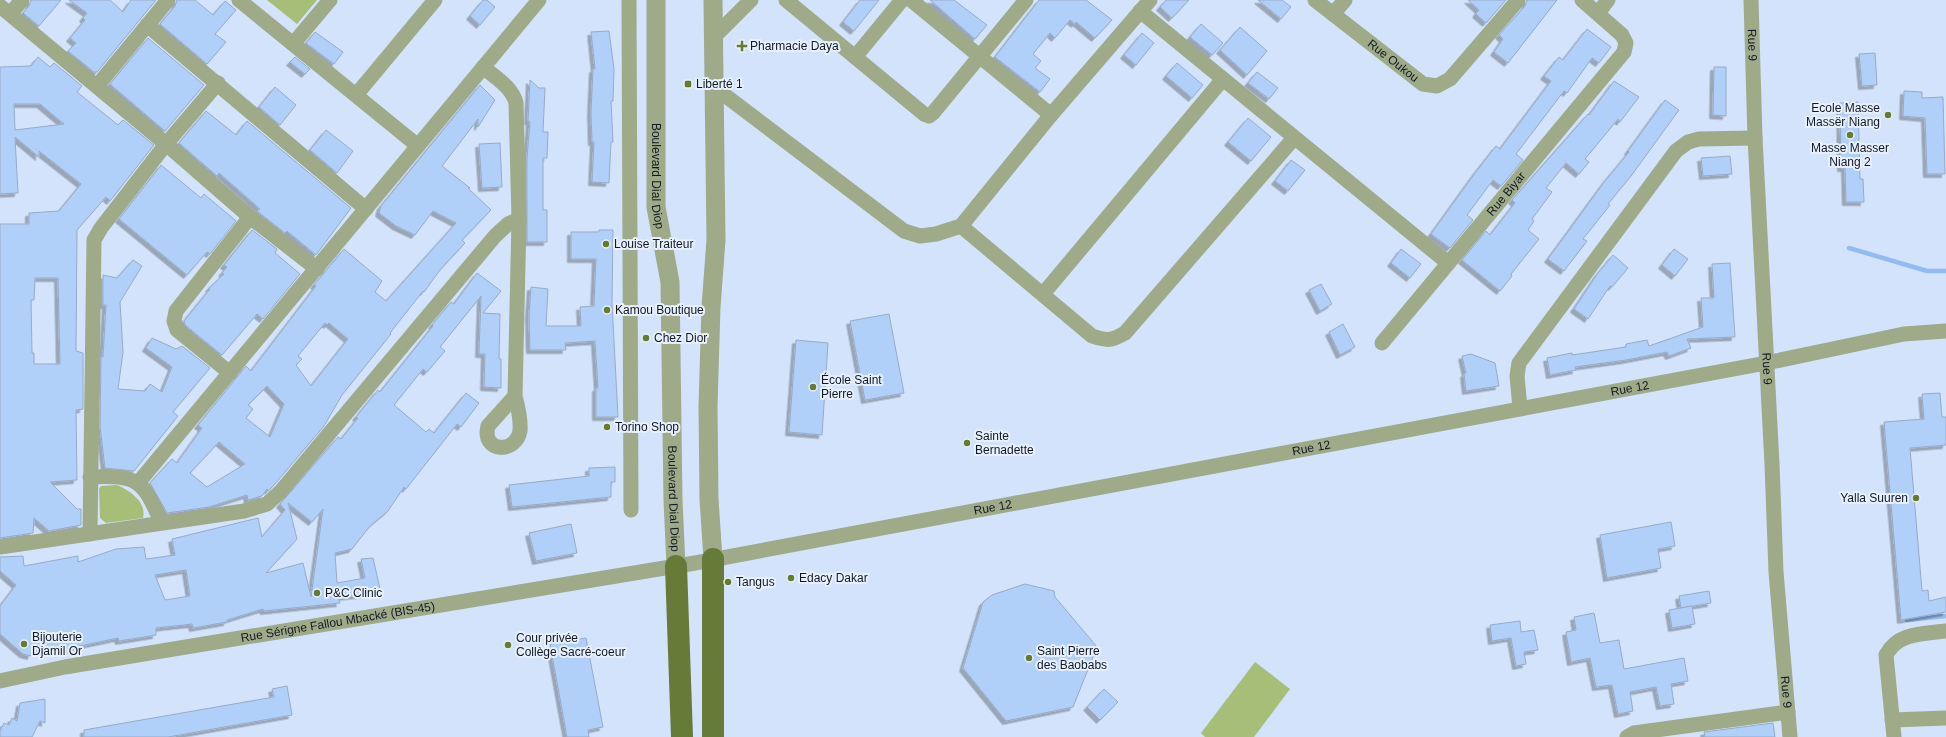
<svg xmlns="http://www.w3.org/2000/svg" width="1946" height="737" viewBox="0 0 1946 737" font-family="Arial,sans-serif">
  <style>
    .green { fill: #a6be78 }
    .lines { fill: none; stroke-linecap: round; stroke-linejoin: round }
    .stream { stroke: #92bbf2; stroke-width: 4.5 }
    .building { fill: #b0cff9; stroke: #97abc7; fill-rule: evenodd; filter: url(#shadow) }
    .minor { stroke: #9eaa88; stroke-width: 15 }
    .tertiary { stroke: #9eaa88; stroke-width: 19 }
    .primary { stroke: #667b38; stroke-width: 22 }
    .poi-dot { fill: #657c2e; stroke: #e7f0fc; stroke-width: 1.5 }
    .labels { text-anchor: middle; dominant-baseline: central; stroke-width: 4; stroke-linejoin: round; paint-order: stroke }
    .street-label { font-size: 12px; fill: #121924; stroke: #e7f0fc }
    .poi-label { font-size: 12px; fill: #121924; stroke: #e7f0fc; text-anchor: start }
  </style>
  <defs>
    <filter id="shadow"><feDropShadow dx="-3.5" dy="3.5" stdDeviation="0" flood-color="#0004"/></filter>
  </defs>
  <rect width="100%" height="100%" fill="#d2e3fb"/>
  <g class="green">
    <polygon points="267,0 317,0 297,24"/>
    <path d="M117,485C129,490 147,502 143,518L106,523L100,518L99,489L101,486Z"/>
    <polygon points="1255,662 1290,689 1254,737 1205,737 1201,733"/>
  </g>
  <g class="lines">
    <g class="stream">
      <polyline points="1849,248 1927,271 1946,271"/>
      <polyline points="1907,620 1946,616"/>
    </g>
  </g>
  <g class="building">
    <polygon points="31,0 61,0 39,26 23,13 29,6"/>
    <polygon points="69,0 110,0 123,12 131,0 156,0 97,72 94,72 68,51 76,43 70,38 85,20 83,18 87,13"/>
    <polygon points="177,0 195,0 213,15 225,1 236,10 215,34 226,42 207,64 160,24 175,6"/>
    <polygon points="483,0 487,0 495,7 480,25 470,16"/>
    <polygon points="860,0 879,0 854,31 843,22"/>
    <polygon points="930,0 954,0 987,25 975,39"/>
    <polygon points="1039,0 1086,0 1112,20 1095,38 1076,22 1075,24 1070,20 1055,38 1050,33 1033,54 1041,61 1035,68 1050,79 1040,92 995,57"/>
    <polygon points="1166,0 1189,0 1172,18 1160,7"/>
    <polygon points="1258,0 1282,0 1291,7 1281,19"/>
    <polygon points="1468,0 1506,0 1486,23 1476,14 1479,10"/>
    <polygon points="1527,0 1557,0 1508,63 1494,52 1503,39 1499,35 1525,6"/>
    <polygon points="1201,24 1223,43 1212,55 1190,37"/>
    <polygon points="1240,27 1267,51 1247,75 1220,50"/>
    <polygon points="1587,29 1611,47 1599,63 1592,58 1567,93 1564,91 1516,154 1523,160 1501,186 1493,180 1467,215 1473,220 1450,248 1431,234 1475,173 1496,146 1500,149 1551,81 1544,76 1559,57 1563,60"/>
    <polygon points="609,31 614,69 613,101 611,101 613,142 611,142 609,183 592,182 594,142 592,142 591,113 593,69 595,69 591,32"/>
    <polygon points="315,32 343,52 334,64 306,43"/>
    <polygon points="1142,33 1154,43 1136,65 1124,55"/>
    <polygon points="148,38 204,85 165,131 110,84"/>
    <polygon points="1875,53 1877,85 1862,86 1859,54"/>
    <path d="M38,57L50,67L54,63L82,86L77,92L118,125L123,120L154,145L110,201L106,197L77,230L76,351L83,353V409L76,410L77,480L50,482L77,509H81V525L49,531L34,518L33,533L0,538V224H29V213L59,211L81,184L39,151V157L15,137L18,193L0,194V67L31,66ZM14,104H40L64,124L15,130ZM35,278H58L60,364H34V353H32L31,300H34Z"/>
    <polygon points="295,57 310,69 305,74 290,62"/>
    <polygon points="1177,63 1203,85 1192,98 1166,76"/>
    <polygon points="1714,67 1726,67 1726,116 1713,115"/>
    <polygon points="1257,72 1278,88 1269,99 1248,83"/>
    <polygon points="530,80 539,88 545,88 543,132 548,132 547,158 543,158 543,210 547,210 547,242 527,242 527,157 530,122 528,121"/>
    <polygon points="1614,81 1639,97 1620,122 1618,119 1585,159 1589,162 1579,174 1566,163 1546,188 1552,192 1532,219 1534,221 1528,230 1539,239 1511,274 1512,276 1500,291 1462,260 1486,231 1490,235 1515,203 1512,200 1588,114 1589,115"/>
    <path d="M480,85L495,100L478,127V119L442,166L470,188H468L491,210L462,240L465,243L440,270L424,292L423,291L390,333L391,334L342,395L324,426L274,485L268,491L267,489L262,496L248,500L247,495L209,507L167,513L150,483L172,459L177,463L202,428L198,425L246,366L251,371L316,286L314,285L344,249L382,281L375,292L386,301L456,223L433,211L415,235L396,226L379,213L381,206ZM325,323L327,325L329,323L348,339L311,386L296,365L302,359L298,356ZM267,386L284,404L270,437L246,418L253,409L248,405ZM219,442L245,464L207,487L190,473Z"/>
    <polygon points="275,87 296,105 280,125 259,107"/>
    <polygon points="1904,91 1922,92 1922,98 1943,97 1945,174 1927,174 1925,118 1903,116"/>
    <polygon points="1665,100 1679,110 1631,176 1608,204 1610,205 1583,239 1587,241 1564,271 1548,259 1605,181 1629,152 1628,151"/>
    <polygon points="1858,102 1860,179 1863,179 1864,202 1846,202 1845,168 1841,168 1840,103"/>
    <polygon points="206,111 236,135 247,121 351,208 316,255 287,231 285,233 257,211 260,209 219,173 217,176 179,143"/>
    <polygon points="1248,118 1271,137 1251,161 1228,142"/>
    <polygon points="326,130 353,151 337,173 310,150"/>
    <polygon points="500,143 502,187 482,188 479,144"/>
    <polygon points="1730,156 1732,174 1703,176 1701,158"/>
    <polygon points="1291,160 1305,170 1288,191 1275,181"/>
    <polygon points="161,165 201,198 204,194 236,221 210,254 207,252 187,275 119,219"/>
    <polygon points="252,230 277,249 275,253 300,274 263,319 257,314 222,355 185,325 184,321 210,289 209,288 224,274 222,273 227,267 224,265"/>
    <polygon points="599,230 613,230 612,303 618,417 596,417 596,388 598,388 595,341 565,343 566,350 530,350 529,316 531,287 548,289 546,326 581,326 580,307 594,306 596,259 571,259 571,232 599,232"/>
    <polygon points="1401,249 1421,264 1410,278 1391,263"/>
    <polygon points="1674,249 1688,259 1675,276 1662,265"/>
    <polygon points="1613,255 1628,268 1612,287 1610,286 1588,319 1574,309 1598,273"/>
    <polygon points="133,260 142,266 120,302 123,352 118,389 145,391 150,384 162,392 172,367 146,348 152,338 176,349 182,346 210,368 173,412 178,416 134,471 105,468 100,426 101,357 103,357 106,305 103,305 103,275 117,278"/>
    <polygon points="1730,263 1735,337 1687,339 1691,348 1669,356 1667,352 1626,360 1575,367 1576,370 1550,375 1547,358 1572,353 1572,355 1626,347 1626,344 1647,340 1649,346 1703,327 1701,298 1714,298 1712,264"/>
    <path d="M477,273L501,291L483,313L500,314L499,359H501V388L484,387L485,354H479L481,296L440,347L445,351L427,372L423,369L394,405L426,432L429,429L434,433L466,393L479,403L461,427L457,424L406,489L404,487L388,511L370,526L352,549L335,553L337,583L365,578L361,559L373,558L381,593L338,597L340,603L264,611L263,609L227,620V622L193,628L192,624L156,628V635L119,641L118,638L70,648L71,650L58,653L57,647L32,651L31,656L23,654L0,634V606L16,585L0,571V557L23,556L24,566L78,556V562L116,549L144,547L146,559L175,555L172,539L258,518L262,537L285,510L280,504L338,437L341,439L358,418L356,417L378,390L380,392L433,326L432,325L436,320L451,302L454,304ZM288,503L312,522L323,509L311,597L303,563L266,573L297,539ZM186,570L190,596L165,600L155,575Z"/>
    <polygon points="1321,284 1332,304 1320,311 1309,290"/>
    <polygon points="889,314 904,393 865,400 850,321"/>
    <polygon points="1343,324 1355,347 1340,355 1329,332"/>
    <polygon points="796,340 828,343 822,435 789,432"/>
    <polygon points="1471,354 1495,363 1499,386 1466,391 1464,374 1466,373 1462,356"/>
    <polygon points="1940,393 1942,417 1946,417 1946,445 1910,448 1922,591 1928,590 1929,601 1946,597 1946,612 1901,620 1884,422 1924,419 1922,394"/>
    <polygon points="615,467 615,482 611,482 611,497 512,507 509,485 589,476 589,468"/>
    <polygon points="1671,522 1675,546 1658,549 1661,568 1607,578 1600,535"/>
    <polygon points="571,524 577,553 536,561 529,533"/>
    <polygon points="1025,584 1054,591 1055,597 1097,647 1073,707 1006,721 963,668 983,602 992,595"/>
    <polygon points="1709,591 1711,603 1681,608 1679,596"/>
    <polygon points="1692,606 1695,624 1672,628 1669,610"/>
    <polygon points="1594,613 1600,643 1619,640 1624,669 1684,658 1688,681 1671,684 1674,704 1660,706 1656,687 1630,692 1633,711 1618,714 1612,685 1596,687 1590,658 1571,662 1566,632 1576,630 1574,617"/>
    <polygon points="1520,621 1521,632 1534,630 1538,650 1524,652 1526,664 1516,666 1511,638 1492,641 1490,625"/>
    <polygon points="586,638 603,727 588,730 589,737 567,737 550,644"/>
    <polygon points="287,686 292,715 168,737 84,737 84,730 274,697 272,689"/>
    <polygon points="1104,689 1118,702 1100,720 1087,707"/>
    <polygon points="45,699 45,723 40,721 32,737 0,737 0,731 4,723 9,725 12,718 17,721 20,703"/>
    <polygon points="1773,723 1775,737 1705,737 1704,732"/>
  </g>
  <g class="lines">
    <g class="minor">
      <polyline points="239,0 418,146"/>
      <polyline points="629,0 631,510"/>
      <polyline points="786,0 924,114 929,116 933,113 1026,0"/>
      <polyline points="911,0 1051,115"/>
      <path id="s1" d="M1315,0L1423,84L1437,86L1450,79L1518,0"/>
      <path id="s2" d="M1751,0L1755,138L1772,464L1776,572L1790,737"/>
      <polyline points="0,6 166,144 250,217 317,269"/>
      <polyline points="1140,11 1448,263"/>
      <polyline points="1598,13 1608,0"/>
      <polyline points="10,14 22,0"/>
      <polyline points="1333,14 1345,0"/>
      <polyline points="147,25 366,209"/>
      <polyline points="713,38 751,0"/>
      <polyline points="293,44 330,0"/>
      <polyline points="855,57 902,0"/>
      <path d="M483,67C496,78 512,87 516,103L519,219L515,396C518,407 521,419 520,431C516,454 481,453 488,426L515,396"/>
      <polyline points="97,86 168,0"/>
      <polyline points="714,87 904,231 920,236 936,234 961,226 1051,115 1150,0"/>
      <polyline points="356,95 435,0"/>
      <path d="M961,226L1092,336C1107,341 1111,341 1125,333L1294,138"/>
      <polyline points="1043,294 1223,79"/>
      <path id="s3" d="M1382,343L1624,52L1626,43L1622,35L1582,0"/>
      <polyline points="230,373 177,330 174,321 176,311 250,217"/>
      <polyline points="1520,408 1517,376 1519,363 1676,151 1688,142 1699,139 1755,138"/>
      <path d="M90,477C137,475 143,479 161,522"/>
      <polyline points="138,483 539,0"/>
      <polyline points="90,534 94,240 101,228 166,144 218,83"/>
      <polyline points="0,547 244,511 267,504 281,491 495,236 508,224 519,219"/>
      <path id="s4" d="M0,681L65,667L695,563L1766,363L1904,334L1946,331"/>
      <polyline points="1892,720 1946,718"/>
      <polyline points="1627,737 1634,733 1788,712"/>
      <path d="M1894,737L1886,655C1898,632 1923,634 1946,631"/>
    </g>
    <g class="tertiary">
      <path id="s5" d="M656,0V207L670,282L673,500L676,566"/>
      <polyline points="713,0 716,240 711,307 708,406 709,499 713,559"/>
    </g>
    <g class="primary">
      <polyline points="676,566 682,737"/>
      <polyline points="713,737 713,559"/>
    </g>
  </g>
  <g class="poi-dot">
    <path d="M740 40h4v4h4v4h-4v4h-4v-4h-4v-4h4z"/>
    <rect x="684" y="80" width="8" height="8" rx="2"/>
    <circle cx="1888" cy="115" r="4"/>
    <circle cx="1850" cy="135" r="4"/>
    <circle cx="606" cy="244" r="4"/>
    <circle cx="607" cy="310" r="4"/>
    <circle cx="646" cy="338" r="4"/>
    <circle cx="813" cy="387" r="4"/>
    <circle cx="607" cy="427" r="4"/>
    <circle cx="967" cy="443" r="4"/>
    <circle cx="1916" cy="498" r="4"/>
    <circle cx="791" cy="578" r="4"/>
    <circle cx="728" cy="582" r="4"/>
    <circle cx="317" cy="593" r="4"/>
    <circle cx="24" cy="644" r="4"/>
    <circle cx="508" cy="645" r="4"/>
    <circle cx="1029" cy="658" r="4"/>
  </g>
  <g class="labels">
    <g class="street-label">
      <text stroke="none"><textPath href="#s2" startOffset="45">Rue 9</textPath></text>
      <text stroke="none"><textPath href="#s1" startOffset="99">Rue Oukou</textPath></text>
      <text stroke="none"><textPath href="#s5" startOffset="176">Boulevard Dial Diop</textPath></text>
      <text stroke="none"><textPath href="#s3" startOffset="194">Rue Biyar</textPath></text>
      <text stroke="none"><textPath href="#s2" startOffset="369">Rue 9</textPath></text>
      <text stroke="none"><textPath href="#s4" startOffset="1656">Rue 12</textPath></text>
      <text stroke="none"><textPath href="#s4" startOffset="1332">Rue 12</textPath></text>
      <text stroke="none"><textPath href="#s5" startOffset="500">Boulevard Dial Diop</textPath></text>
      <text stroke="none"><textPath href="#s4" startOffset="1008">Rue 12</textPath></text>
      <text stroke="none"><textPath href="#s4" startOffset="343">Rue Sérigne Fallou Mbacké (BIS-45)</textPath></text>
      <text stroke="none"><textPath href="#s2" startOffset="693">Rue 9</textPath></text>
    </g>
    <g class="poi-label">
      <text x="750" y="46">Pharmacie Daya</text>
      <text x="696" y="84">Liberté 1</text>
      <text x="1880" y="108" text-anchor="end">Ecole Masse<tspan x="1880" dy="14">Massër Niang</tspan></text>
      <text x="1850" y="148" text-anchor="middle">Masse Masser<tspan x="1850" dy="14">Niang 2</tspan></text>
      <text x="614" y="244">Louise Traiteur</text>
      <text x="615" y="310">Kamou Boutique</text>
      <text x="654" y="338">Chez Dior</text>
      <text x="821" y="380">École Saint<tspan x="821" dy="14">Pierre</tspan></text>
      <text x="615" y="427">Torino Shop</text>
      <text x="975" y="436">Sainte<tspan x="975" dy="14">Bernadette</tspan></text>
      <text x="1908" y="498" text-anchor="end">Yalla Suuren</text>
      <text x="799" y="578">Edacy Dakar</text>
      <text x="736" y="582">Tangus</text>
      <text x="325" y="593">P&amp;C Clinic</text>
      <text x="32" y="637">Bijouterie<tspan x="32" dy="14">Djamil Or</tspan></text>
      <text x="516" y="638">Cour privée<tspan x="516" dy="14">Collège Sacré-coeur</tspan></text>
      <text x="1037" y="651">Saint Pierre<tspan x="1037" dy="14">des Baobabs</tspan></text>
    </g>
  </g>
</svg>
